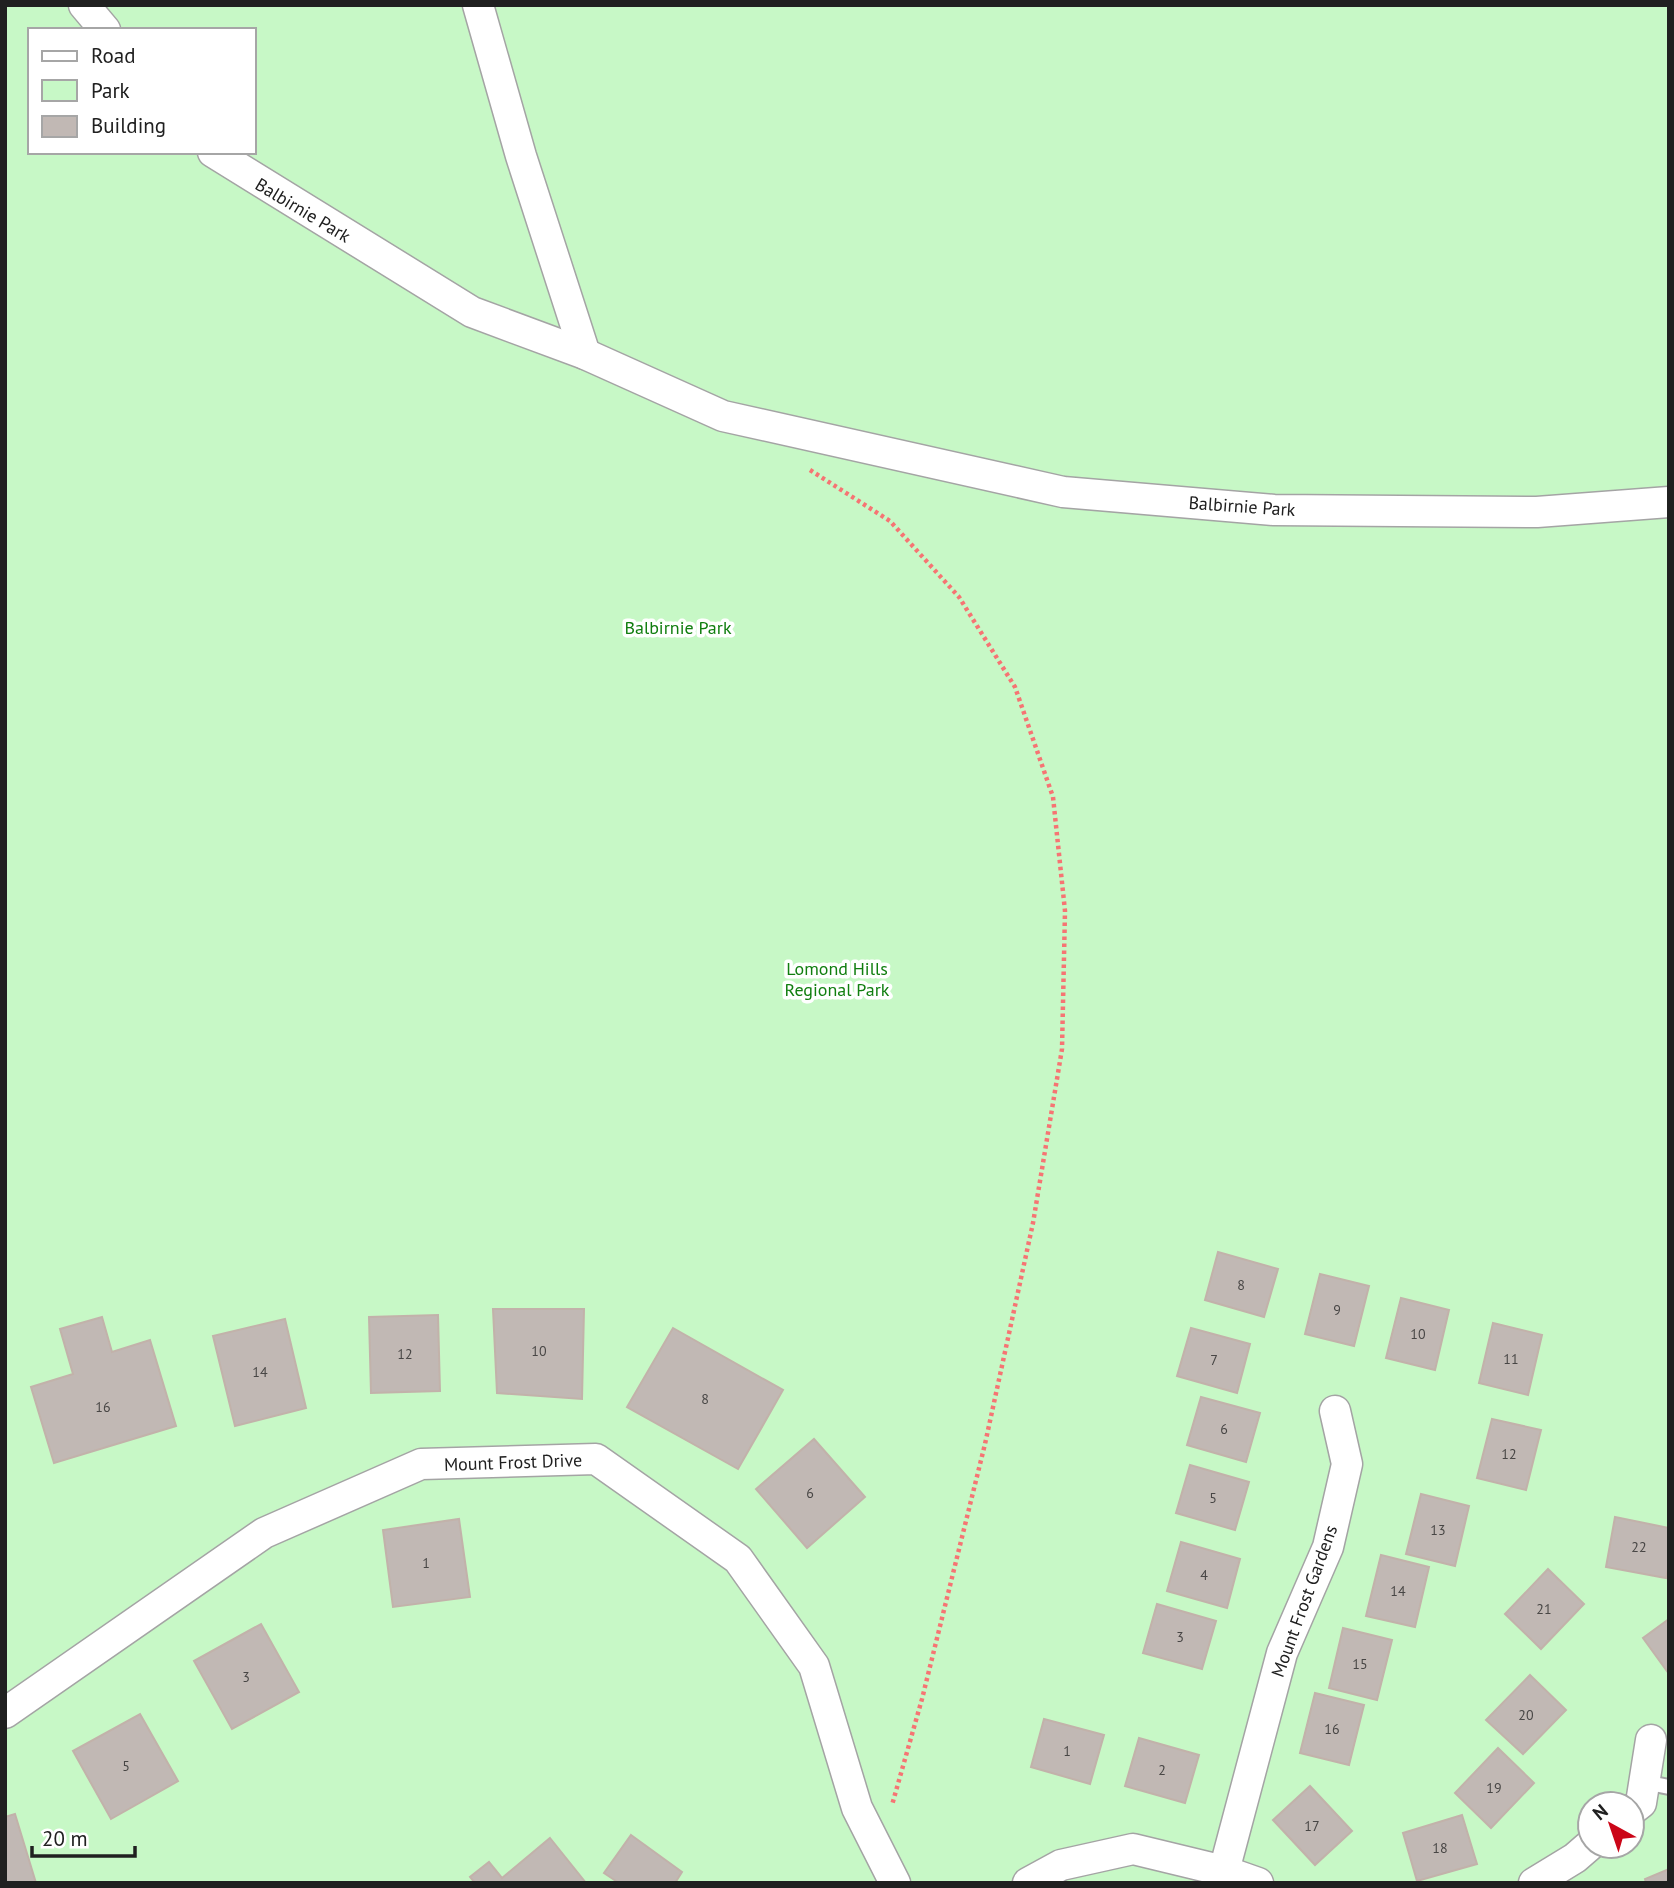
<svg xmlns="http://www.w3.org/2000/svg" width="1674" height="1888" viewBox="0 0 1674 1888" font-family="'PT Sans',sans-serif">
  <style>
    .park { fill: #c7f8c6; fill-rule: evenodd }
    .building { fill: #c1b8b4; stroke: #c2b2aa; stroke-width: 2 }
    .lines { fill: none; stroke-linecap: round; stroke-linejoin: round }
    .lane-casing { stroke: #a4a4a4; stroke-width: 18 }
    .street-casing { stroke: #a4a4a4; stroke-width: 33 }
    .path { stroke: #f67473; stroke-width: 4.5; stroke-dasharray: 3.5 3.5; stroke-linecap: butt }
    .lane { stroke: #fff; stroke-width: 14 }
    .street { stroke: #fff; stroke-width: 30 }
    .labels { text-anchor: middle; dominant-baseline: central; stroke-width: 7; stroke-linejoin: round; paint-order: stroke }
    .number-label { font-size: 14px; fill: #484645 }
    .street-label { font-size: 18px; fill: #202020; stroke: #fff }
    .park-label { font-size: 18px; fill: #107e0f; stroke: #fff }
  </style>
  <rect width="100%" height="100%" fill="#f1ede7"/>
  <path class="park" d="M5,5H1669V1883H5ZM30,30H254V152H30ZM1590,1804H1632V1846H1590Z"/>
  <g class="building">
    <polygon points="1218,1252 1278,1269 1264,1317 1205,1300"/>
    <polygon points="1320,1274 1369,1286 1354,1346 1305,1334"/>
    <polygon points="1401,1298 1449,1310 1435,1370 1386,1358"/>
    <polygon points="493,1309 584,1309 582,1399 497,1393"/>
    <polygon points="438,1315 440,1391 371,1393 369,1317"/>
    <polygon points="102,1317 112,1352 150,1340 176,1426 54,1463 31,1387 73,1374 60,1329"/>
    <polygon points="285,1319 306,1408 235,1426 213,1336"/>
    <polygon points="1493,1323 1542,1335 1528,1395 1479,1383"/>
    <polygon points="673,1328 783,1390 738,1469 627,1407"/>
    <polygon points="1191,1328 1250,1344 1237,1393 1177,1376"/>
    <polygon points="1201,1397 1260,1413 1246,1462 1187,1445"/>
    <polygon points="1492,1419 1541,1430 1526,1490 1477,1478"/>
    <polygon points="814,1439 865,1497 807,1548 756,1489"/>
    <polygon points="1190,1465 1249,1482 1235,1530 1176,1513"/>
    <polygon points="1421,1494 1469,1506 1455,1566 1406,1554"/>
    <polygon points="1615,1517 1669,1528 1669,1567 1666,1578 1606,1567"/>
    <polygon points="459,1519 470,1597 393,1607 383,1530"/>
    <polygon points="1181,1542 1240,1559 1227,1608 1167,1591"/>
    <polygon points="1381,1555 1429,1567 1415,1627 1366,1616"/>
    <polygon points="1548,1569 1584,1604 1541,1649 1505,1614"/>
    <polygon points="1157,1604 1216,1621 1202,1669 1143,1653"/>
    <polygon points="1669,1619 1669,1674 1643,1638"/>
    <polygon points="261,1624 299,1692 232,1729 194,1661"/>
    <polygon points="1343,1628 1392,1640 1377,1700 1329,1688"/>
    <polygon points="1530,1675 1566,1710 1523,1754 1486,1720"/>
    <polygon points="1315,1693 1364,1705 1349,1765 1300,1753"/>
    <polygon points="140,1714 178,1781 111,1819 73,1751"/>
    <polygon points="1044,1719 1104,1735 1090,1784 1031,1767"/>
    <polygon points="1139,1738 1199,1755 1185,1803 1125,1786"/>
    <polygon points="1498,1748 1534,1783 1491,1828 1455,1793"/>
    <polygon points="1310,1786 1352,1831 1315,1865 1273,1820"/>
    <polygon points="15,1814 36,1883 5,1883 5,1817"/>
    <polygon points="1462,1815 1477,1864 1417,1881 1403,1833"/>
    <polygon points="631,1835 682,1872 675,1883 619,1883 604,1873"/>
    <polygon points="550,1838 586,1883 475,1883 470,1877 489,1862 502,1878"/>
    <polygon points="1669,1869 1669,1883 1646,1883 1645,1879"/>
  </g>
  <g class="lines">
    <g class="lane-casing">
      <polyline id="lane" points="1644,1782 1669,1787"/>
    </g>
    <g class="street-casing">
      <g id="street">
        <polyline points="84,5 105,30"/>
        <polyline points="478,5 521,156 585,354"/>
        <polyline points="213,152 472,312 585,354 723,416 1063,492 1274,510 1537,512 1669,502"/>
        <polyline points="5,1713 264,1533 421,1464 596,1459 738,1559 814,1666 857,1808 895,1883"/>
        <polyline points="1632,1810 1641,1803 1651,1740"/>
        <polyline points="1224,1871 1282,1653 1328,1547 1347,1464 1335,1411"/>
        <polyline points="1028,1883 1061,1865 1133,1849 1224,1871 1258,1883"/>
        <polyline points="1534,1883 1575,1858 1590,1845"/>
      </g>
    </g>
    <polyline class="path" points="810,470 890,521 959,597 1015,687 1053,797 1065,911 1062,1049 1033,1223 985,1444 922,1699 892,1805"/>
    <use href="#lane" class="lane"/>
    <use href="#street" class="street"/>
  </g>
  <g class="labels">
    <g class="number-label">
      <text x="1241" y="1285">8</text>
      <text x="1337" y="1310">9</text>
      <text x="1418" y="1334">10</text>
      <text x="539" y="1351">10</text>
      <text x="405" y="1354">12</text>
      <text x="1511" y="1359">11</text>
      <text x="1214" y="1360">7</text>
      <text x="260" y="1372">14</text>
      <text x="705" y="1399">8</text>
      <text x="103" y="1407">16</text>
      <text x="1224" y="1429">6</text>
      <text x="1509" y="1454">12</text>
      <text x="810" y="1493">6</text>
      <text x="1213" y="1498">5</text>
      <text x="1438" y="1530">13</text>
      <text x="1639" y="1547">22</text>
      <text x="426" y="1563">1</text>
      <text x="1204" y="1575">4</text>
      <text x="1398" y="1591">14</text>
      <text x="1544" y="1609">21</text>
      <text x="1180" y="1637">3</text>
      <text x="1360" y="1664">15</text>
      <text x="246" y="1677">3</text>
      <text x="1526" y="1715">20</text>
      <text x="1332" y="1729">16</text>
      <text x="1067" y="1751">1</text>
      <text x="126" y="1766">5</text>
      <text x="1162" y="1770">2</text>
      <text x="1494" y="1788">19</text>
      <text x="1312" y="1826">17</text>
      <text x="1440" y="1848">18</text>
    </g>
    <g class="street-label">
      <text transform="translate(303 210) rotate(31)">Balbirnie Park</text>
      <text transform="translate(1242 506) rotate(4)">Balbirnie Park</text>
      <text transform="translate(513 1462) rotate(-2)">Mount Frost Drive</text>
      <text transform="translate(1304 1601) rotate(-70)">Mount Frost Gardens</text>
    </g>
    <g class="park-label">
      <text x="678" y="627">Balbirnie Park</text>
      <text x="837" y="968">Lomond Hills<tspan x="837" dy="21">Regional Park</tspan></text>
    </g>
  </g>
  <rect width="1674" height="1888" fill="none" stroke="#202020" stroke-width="14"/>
  <rect x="28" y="28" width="228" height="126" fill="#ffffff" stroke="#a6a6a6" stroke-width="2"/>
  <rect x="42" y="51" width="35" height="10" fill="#ffffff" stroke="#a6a6a6" stroke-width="2"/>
  <text x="91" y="63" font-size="21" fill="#202020">Road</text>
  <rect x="42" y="80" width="35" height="21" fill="#c7f8c6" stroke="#a6a6a6" stroke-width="2"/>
  <text x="91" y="98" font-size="21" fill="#202020">Park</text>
  <rect x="42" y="116" width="35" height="21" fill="#c1b8b4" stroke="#a6a6a6" stroke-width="2"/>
  <text x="91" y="133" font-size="21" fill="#202020">Building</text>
  <g transform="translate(1611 1825) rotate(320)"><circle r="33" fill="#ffffff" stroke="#a6a6a6" stroke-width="2"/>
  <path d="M0-5L12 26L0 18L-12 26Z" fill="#cb0618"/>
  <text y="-10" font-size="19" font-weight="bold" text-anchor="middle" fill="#202020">N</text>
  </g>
  <path d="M32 1846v10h103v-10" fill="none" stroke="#202020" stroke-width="3.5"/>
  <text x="42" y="1846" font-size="21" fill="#202020" stroke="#ffffff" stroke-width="5" paint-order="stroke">20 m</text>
</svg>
